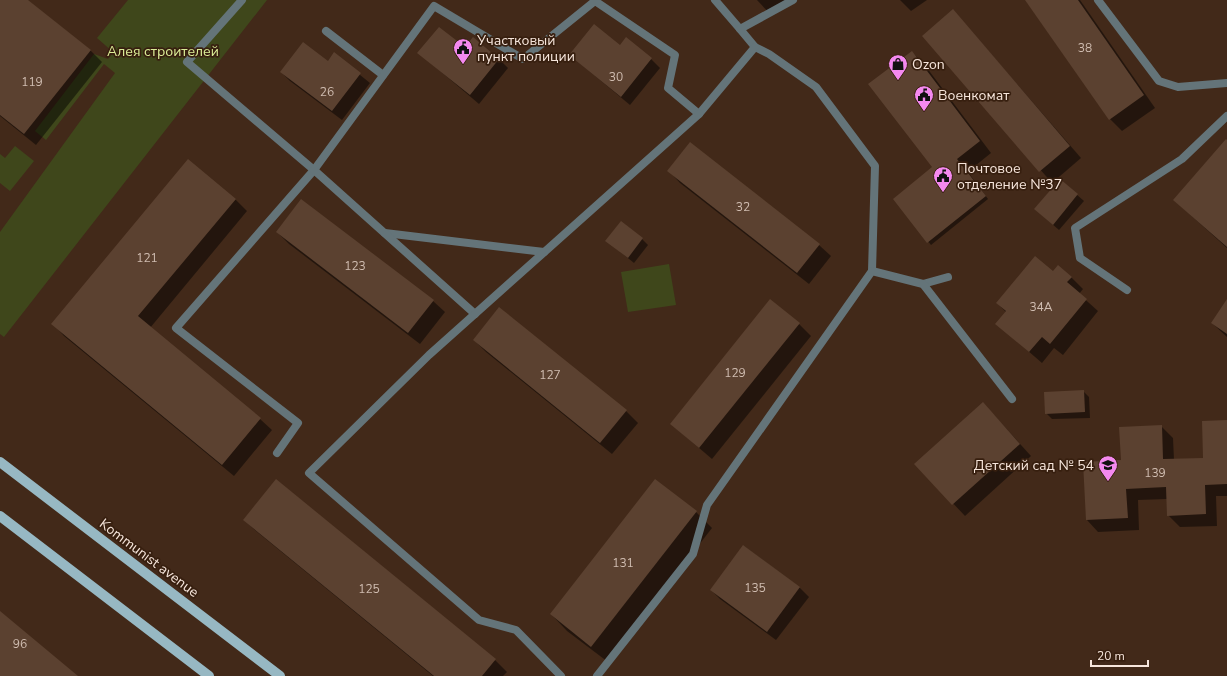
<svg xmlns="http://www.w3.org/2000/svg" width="1227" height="676" viewBox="0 0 1227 676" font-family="'Nunito Sans',sans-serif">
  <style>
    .green { fill: #3f471b }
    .shadow { fill: #0007 }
    .building { fill: #5b4130 }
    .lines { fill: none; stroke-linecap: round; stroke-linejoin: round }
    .service { stroke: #647479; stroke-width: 8 }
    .primary { stroke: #97b8c3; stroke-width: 10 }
    .labels { text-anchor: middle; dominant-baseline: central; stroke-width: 3.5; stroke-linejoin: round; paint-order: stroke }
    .number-label { font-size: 12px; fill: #d0bdb1 }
    .poi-label { font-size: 14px; fill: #f7e6dc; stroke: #371f0f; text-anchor: start }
    .park-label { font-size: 14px; fill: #dcef98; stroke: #371f0f }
    .street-label { font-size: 14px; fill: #f7e6dc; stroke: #371f0f }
  </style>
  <rect width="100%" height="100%" fill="#422919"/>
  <g class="green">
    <polygon points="128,0 267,0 4,337 0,334 0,232 115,73 104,64 46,140 35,131 94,54 108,59 113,52 97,38"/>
    <polygon points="15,146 34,161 10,191 0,183 0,154 5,158"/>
    <polygon points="669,264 676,305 628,312 621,272"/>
  </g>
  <g class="shadow">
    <polygon points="0,0 27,0 90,50 102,62 36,145 0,116"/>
    <polygon points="757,0 787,0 770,14"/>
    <polygon points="900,0 927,0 911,11"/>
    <polygon points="1026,0 1080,0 1155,108 1122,131 1110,119"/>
    <polygon points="964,23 1081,158 1052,183 924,36"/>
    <polygon points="620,46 651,59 660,68 630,105 570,55"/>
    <polygon points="465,48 499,59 508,68 479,104 419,53"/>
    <polygon points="912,52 924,64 991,153 970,170 963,163 962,164 988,199 931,245 894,199 933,168"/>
    <polygon points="334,54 370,83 342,120 290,81 281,72 328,62"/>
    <polygon points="1227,142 1227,248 1174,200"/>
    <polygon points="669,171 819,245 831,256 809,284 680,183"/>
    <polygon points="1060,180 1084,201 1059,230 1035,209"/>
    <polygon points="235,199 247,211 150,328 260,419 272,430 234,476 64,336 53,324"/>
    <polygon points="277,232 433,301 445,312 420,344 289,244"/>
    <polygon points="642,239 648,245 634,263 607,241"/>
    <polygon points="1053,272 1071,277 1083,289 1079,294 1098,311 1063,355 1054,348 1042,363 997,324 1006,312 997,303"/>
    <polygon points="1227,301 1227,337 1212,323"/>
    <polygon points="799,324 811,336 712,459 671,424"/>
    <polygon points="474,340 626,411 638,423 612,454 486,352"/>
    <polygon points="1083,391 1089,397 1090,418 1052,419 1046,413"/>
    <polygon points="994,415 1031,456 965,516 916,464"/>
    <polygon points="1227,421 1227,496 1216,496 1217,526 1180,527 1168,515 1167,499 1138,500 1139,530 1098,532 1087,520 1161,426 1173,438 1174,460 1204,459"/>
    <polygon points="696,512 712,528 608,662 567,631 551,614"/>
    <polygon points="244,520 495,660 507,672 503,676 433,676 256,531"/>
    <polygon points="744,546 800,588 809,597 776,640 720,599 711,590"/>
  </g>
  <g class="building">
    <polygon points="0,0 28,0 91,50 24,134 0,115"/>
    <polygon points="1025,0 1078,0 1144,95 1109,120"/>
    <polygon points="953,9 1070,146 1039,172 922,36"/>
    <polygon points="594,24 620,45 626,37 652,58 621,97 569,55"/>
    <polygon points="439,27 465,47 473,37 499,59 470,95 417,53"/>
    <polygon points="303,42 328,61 334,52 361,73 332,111 280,72"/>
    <polygon points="912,51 980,141 957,159 986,196 927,243 893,199 932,167 868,84"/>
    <polygon points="1226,139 1227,140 1227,247 1173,200"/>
    <polygon points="690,142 820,244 797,273 667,171"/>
    <polygon points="188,159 236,199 138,316 261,418 222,465 51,324"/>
    <polygon points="1060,179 1078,194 1053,225 1034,209"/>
    <polygon points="301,199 434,300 408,333 276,232"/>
    <polygon points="621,221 643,238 628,258 605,241"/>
    <polygon points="1035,256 1053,271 1058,265 1072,277 1067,282 1087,299 1050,344 1042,337 1029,352 995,324 1006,311 996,303"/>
    <polygon points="770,299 800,323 699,448 670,424"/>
    <polygon points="1227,299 1227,334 1211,323"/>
    <polygon points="499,307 627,410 600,443 473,340"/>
    <polygon points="1084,390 1085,412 1045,414 1044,392"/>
    <polygon points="983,402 1020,444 952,505 914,464"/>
    <polygon points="1227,420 1227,484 1205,485 1206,514 1167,516 1166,487 1126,489 1128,518 1086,520 1083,462 1121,460 1119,427 1162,425 1163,459 1203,458 1202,421"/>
    <polygon points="276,479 496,659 482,676 434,676 243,520"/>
    <polygon points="655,479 697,511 591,647 550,614"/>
    <polygon points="743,545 800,587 767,632 710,590"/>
    <polygon points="0,611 78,676 0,676"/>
  </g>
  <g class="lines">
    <g class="service">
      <polyline points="242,0 187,62 314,170 176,328 298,423 277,453"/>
      <polyline points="715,0 740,29"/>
      <polyline points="793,0 740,29 755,47 769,54 816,87 875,166 872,271"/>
      <polyline points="1098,0 1159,81 1178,87 1227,83"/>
      <polyline points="326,31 383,75"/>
      <polyline points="385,233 544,252"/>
      <polyline points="923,284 948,277"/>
      <polyline points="1127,290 1080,258 1075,228 1182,159 1227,116"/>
      <polyline points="475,314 314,170 434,6 523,59 595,1 675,55 668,88 699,114 755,47"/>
      <polyline points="561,676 516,630 479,620 309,473 429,355 699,114"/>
      <polyline points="597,676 693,554 707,505 872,271 923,284 1012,399"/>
    </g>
    <g class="primary">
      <polyline points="0,462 280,676"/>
      <polyline points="0,516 209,676"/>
    </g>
  </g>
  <defs>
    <g id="civic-pin" transform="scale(1)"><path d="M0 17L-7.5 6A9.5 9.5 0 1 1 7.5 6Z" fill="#f489ef" stroke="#371f0f"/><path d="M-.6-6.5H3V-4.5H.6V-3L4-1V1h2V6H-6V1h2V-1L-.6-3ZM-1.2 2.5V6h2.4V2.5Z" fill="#111"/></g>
    <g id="shop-pin" transform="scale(1)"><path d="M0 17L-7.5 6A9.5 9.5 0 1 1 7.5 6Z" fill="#f489ef" stroke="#371f0f"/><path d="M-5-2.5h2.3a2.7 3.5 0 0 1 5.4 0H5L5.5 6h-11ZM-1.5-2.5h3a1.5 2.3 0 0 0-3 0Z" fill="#111"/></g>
    <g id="school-pin" transform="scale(1)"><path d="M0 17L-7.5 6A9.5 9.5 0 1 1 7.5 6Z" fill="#f489ef" stroke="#371f0f"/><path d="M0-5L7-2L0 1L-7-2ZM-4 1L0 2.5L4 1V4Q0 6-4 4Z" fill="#111"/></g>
  </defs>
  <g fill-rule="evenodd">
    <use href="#civic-pin" x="463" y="48"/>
    <use href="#shop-pin" x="898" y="64"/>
    <use href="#civic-pin" x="924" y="95"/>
    <use href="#civic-pin" x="943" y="176"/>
    <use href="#school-pin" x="1108" y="465"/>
  </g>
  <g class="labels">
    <g class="number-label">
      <text x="1085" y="48">38</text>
      <text x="616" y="77">30</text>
      <text x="32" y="82">119</text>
      <text x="327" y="92">26</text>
      <text x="743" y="207">32</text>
      <text x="147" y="258">121</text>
      <text x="355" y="266">123</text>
      <text x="1041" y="307">34А</text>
      <text x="735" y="373">129</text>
      <text x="550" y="375">127</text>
      <text x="1155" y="473">139</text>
      <text x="623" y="563">131</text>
      <text x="755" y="588">135</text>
      <text x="369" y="589">125</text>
      <text x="20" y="644">96</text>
    </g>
    <g class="poi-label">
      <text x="477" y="40">Участковый<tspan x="477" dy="16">пункт полиции</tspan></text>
      <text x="912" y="64">Ozon</text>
      <text x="938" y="95">Военкомат</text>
      <text x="957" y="168">Почтовое<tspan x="957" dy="16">отделение №37</tspan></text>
      <text x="1094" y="465" text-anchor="end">Детский сад № 54</text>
    </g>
    <g class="park-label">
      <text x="163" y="51">Алея строителей</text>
    </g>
    <g class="street-label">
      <text transform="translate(149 558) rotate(37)">Kommunist avenue</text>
    </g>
  </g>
  <path d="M1091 660v6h57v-6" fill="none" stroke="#f7e6dc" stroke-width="2"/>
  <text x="1097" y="660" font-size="12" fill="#f7e6dc" stroke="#371f0f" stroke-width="3" paint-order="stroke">20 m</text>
</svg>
